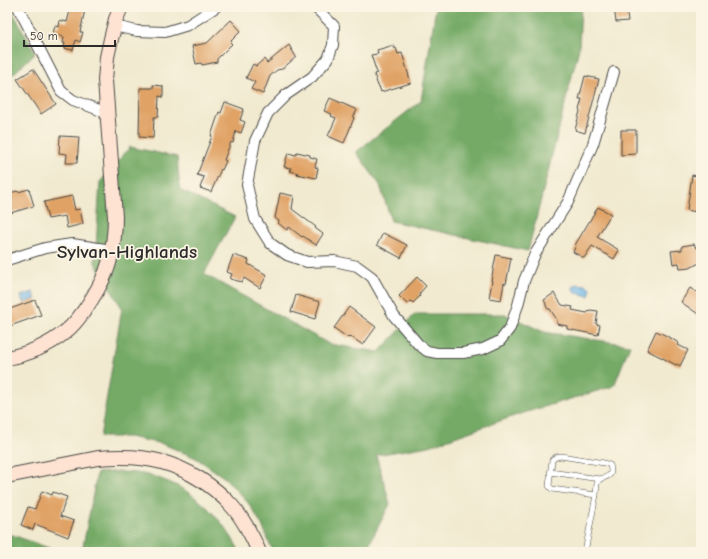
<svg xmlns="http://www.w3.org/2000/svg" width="708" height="559" viewBox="0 0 708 559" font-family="'Comic Neue',sans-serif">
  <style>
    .forest { fill: #74aa66; stroke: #506a48 }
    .water { fill: #72b7e8; stroke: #4e718a }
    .building { fill: #e0a265 }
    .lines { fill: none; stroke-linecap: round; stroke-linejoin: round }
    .service-casing { stroke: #494844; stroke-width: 6 }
    .minor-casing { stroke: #494844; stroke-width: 12 }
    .secondary-casing { stroke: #494844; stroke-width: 16 }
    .service { stroke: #fff; stroke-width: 5 }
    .minor { stroke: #fff; stroke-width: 10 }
    .secondary { stroke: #fee3d2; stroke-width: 14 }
    .labels { text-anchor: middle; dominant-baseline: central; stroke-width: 3.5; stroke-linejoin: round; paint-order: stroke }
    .district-label { font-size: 19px; font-weight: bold; fill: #2b2b2b; stroke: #fcf5e5 }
  </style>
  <rect width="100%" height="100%" fill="#fcf5e5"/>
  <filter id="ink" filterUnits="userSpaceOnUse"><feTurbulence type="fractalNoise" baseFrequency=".025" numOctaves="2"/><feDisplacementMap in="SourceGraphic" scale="8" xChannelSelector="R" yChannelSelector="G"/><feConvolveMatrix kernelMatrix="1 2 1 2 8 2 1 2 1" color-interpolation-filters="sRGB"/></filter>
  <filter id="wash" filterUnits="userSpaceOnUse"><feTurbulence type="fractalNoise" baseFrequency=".012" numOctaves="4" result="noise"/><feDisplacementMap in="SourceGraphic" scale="16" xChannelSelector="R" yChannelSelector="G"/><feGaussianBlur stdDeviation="0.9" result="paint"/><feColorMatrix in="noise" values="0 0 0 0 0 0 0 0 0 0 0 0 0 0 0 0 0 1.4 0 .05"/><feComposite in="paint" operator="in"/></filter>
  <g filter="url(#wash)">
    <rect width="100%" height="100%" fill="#f1ead0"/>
    <g class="forest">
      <polygon points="7,7 10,7 35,53 7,80"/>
      <polygon points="436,7 581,7 579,48 528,251 391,221 380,185 356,152 421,101"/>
      <polygon points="130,147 177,157 180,190 235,217 204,274 329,344 379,352 415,314 505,314 544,332 630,345 614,386 517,415 429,446 376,455 390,504 365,552 273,552 262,525 249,504 225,478 196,458 163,444 129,437 100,437 122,308 95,263 100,182"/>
      <path d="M110,472C119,472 128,472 137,473C184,480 219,511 240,552H82L97,473Z"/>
      <polygon points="7,533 60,552 7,552"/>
    </g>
    <g class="water">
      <polygon points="578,284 585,285 591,288 589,296 574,292 573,288 574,286"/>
      <polygon points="33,292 36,299 23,303 21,296"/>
    </g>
    <g id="blocks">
      <g class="building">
        <polygon points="71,7 83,7 83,10 85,10 80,32 83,32 80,42 76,40 73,50 64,48 65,43 63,43 64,37 53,33 55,26 59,27 60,20 67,22"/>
        <polygon points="614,7 626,7 628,21 616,22"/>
        <polygon points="231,20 241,31 230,42 232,44 217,59 217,62 202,65 201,63 196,64 192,46 207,43"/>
        <polygon points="289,45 296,57 282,69 277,70 270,76 263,94 251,89 255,82 246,78 253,64 256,66 264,59 267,63"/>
        <polygon points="394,45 394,48 396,48 398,54 402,53 411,83 381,92 379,86 378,86 374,74 377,73 371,55 378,54 377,50"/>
        <polygon points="33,69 56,104 41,114 17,79"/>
        <polygon points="585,76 599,79 585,133 575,130 580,111 579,110 582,99 579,99"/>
        <polygon points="153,85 163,86 163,97 159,96 158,117 154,117 153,138 139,137 140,88 153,88"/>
        <polygon points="330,98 357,110 353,118 354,118 344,143 328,136 336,118 331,116 332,114 324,111"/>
        <polygon points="225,102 244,109 240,120 245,122 241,133 236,131 233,143 231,142 224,160 226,161 222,170 221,169 211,192 200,188 204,177 197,175 212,136 211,136 219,112 221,113"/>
        <polygon points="621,130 636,130 636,154 621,155"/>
        <polygon points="60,136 79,137 77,163 66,163 67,154 59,153"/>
        <polygon points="297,152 310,155 310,157 317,159 315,167 318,168 316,178 297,174 298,173 290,171 291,168 284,167 288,153 296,155"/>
        <polygon points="692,175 701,177 701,213 687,210"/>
        <polygon points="29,189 34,206 7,214 7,194 17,191 18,192"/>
        <polygon points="280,193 294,196 292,209 316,227 315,228 323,234 316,245 303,236 302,237 289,227 287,230 278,223 279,221 275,218"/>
        <polygon points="72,196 75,210 80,209 83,224 67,228 65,216 48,219 44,202"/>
        <polygon points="598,207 611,214 597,237 619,250 614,259 592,246 584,258 573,252 576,245 575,245"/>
        <polygon points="383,233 407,245 401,258 377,245"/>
        <polygon points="694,244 696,248 701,245 701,262 690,268 680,269 679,263 673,264 671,251 682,250 682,246"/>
        <polygon points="233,255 249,260 248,264 267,275 260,288 244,278 242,282 230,279 232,274 227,272"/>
        <polygon points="496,255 511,258 506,284 504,283 501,300 489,298 492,281 491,281"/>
        <polygon points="417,277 426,286 419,294 420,296 413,303 411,301 407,304 399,296"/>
        <polygon points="690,288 701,295 701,316 681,302"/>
        <polygon points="554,293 562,305 573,307 572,310 587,313 590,310 598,311 596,324 600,325 598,335 567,329 567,326 557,324 557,320 550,309 548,309 546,306 546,304 544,300"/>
        <polygon points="296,295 320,302 315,319 291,312"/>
        <polygon points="35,300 41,315 7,327 7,310"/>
        <polygon points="349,307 376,327 363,345 350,336 348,338 334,328"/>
        <polygon points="656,331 665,335 679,343 678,345 688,350 680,366 677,364 676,365 647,350"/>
        <polygon points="42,491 52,495 53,492 67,497 60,516 74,521 68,537 35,524 33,530 21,525 28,507 35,509"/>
      </g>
    </g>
  </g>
  <g filter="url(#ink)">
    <use href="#blocks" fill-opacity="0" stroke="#494844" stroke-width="1"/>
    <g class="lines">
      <g class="service-casing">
        <g id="service">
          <polyline points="550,472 600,479"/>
          <path d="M585,552L596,495L597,483L600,479C609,476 613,476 610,465L604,463L561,456L556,457L552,460L549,486L552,489L596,495"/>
        </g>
      </g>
      <g class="minor-casing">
        <g id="minor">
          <polyline points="18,7 61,91 73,100 107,113"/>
          <polyline points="313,7 317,9 334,26 333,45 328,59 312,77 286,95 268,113 255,141 247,185 255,219 270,243 287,255 307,262 334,261 357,266 372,277 394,316 418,344 427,351 437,353 463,353 483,349 500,341 510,328 518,305 524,281 535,254 568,202 593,144 614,72"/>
          <polyline points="114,26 137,31 165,32 188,25 216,7"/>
          <polyline points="7,260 45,248 72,244 112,250"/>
        </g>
      </g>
      <g class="secondary-casing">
        <g id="secondary">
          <path d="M7,358C29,354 48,346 65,332C81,320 104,282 109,263C113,248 115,232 115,217L105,80L107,57L111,39L116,19L121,7"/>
          <path d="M7,476L98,458C120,456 141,456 162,462C187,469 213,485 231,505C242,517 253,537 259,552"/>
        </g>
      </g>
      <use href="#service" class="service"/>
      <use href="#minor" class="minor"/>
      <use href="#secondary" class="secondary"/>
    </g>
  </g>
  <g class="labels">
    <g class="district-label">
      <text x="127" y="252">Sylvan-Highlands</text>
    </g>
  </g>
  <rect width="708" height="559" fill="none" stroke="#fcf5e5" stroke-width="24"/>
  <path d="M24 40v6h91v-6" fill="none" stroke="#2b2b2b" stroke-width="2"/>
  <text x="30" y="40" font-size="12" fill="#2b2b2b" stroke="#fcf5e5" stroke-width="3" paint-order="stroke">50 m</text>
</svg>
